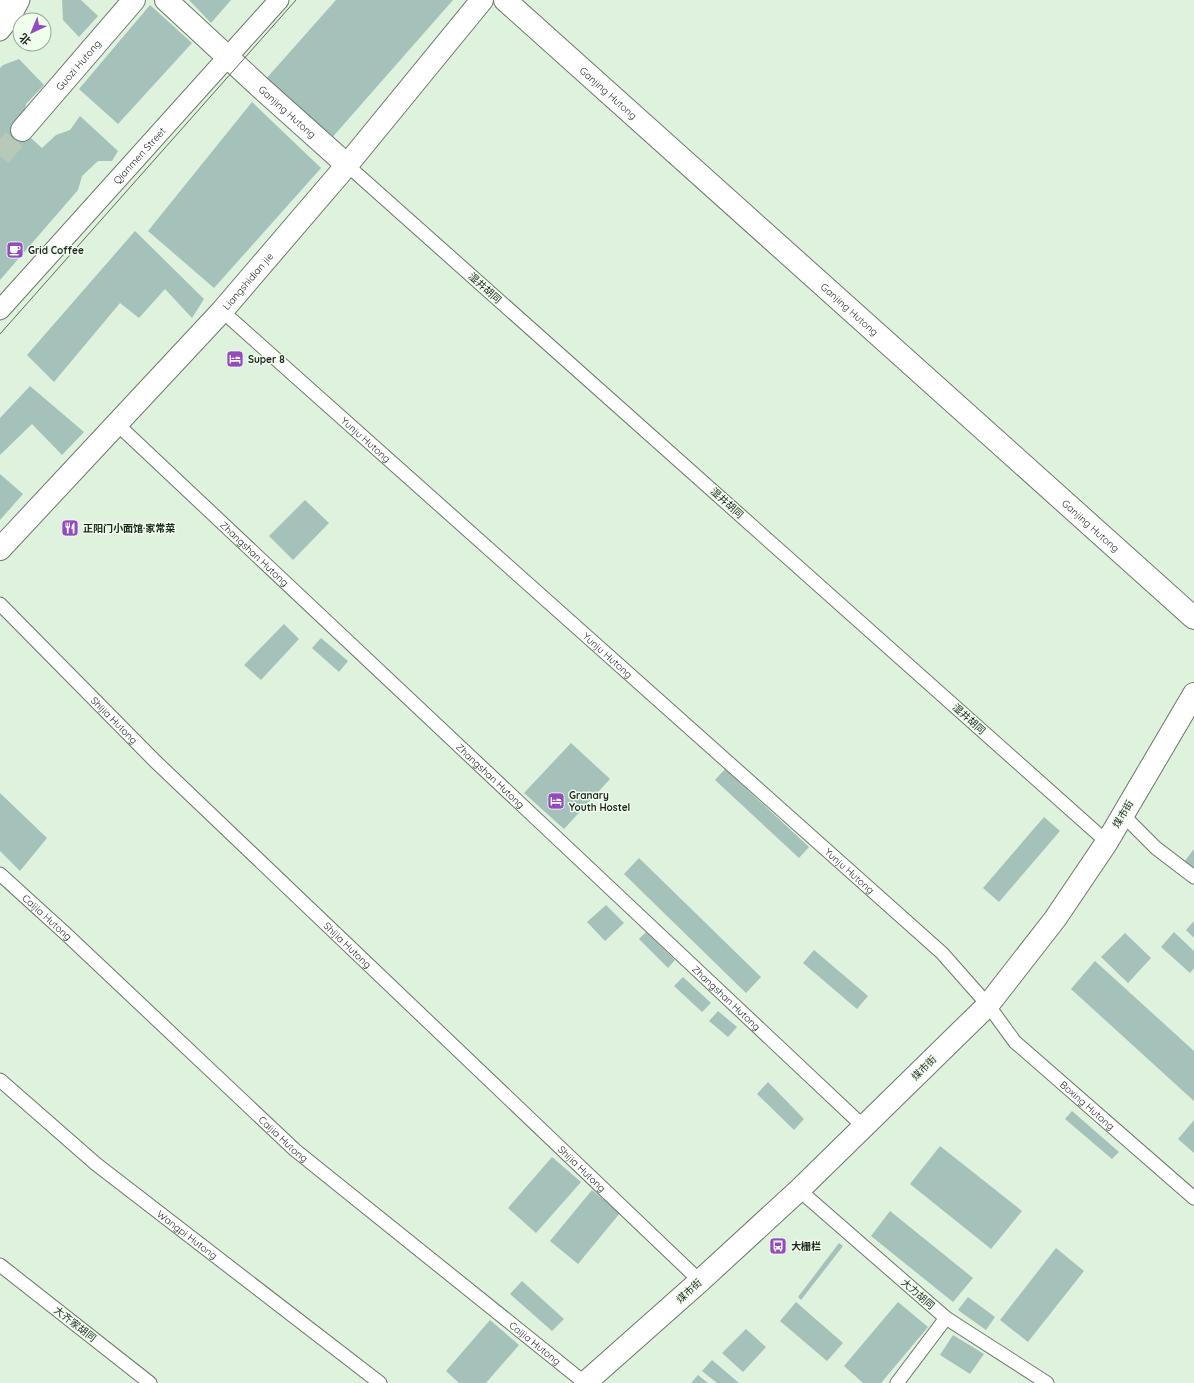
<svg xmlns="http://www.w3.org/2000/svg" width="1194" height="1383" viewBox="0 0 1194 1383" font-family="Quicksand,'Noto Sans SC',sans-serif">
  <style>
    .building { fill: #a4c2b9 }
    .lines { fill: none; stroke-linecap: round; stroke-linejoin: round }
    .minor-tunnel { stroke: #b8c9b7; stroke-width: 22; stroke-dasharray: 22 11; stroke-linecap: butt }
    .service-casing { stroke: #687966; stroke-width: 15 }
    .pedestrian-casing { stroke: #687966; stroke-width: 21 }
    .minor-casing { stroke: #687966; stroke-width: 24 }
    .secondary-casing { stroke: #687966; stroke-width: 24 }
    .service { stroke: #fff; stroke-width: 13 }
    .pedestrian { stroke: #fff; stroke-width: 19 }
    .minor { stroke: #fff; stroke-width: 22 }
    .secondary { stroke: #fff; stroke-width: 22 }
    .tram { stroke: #5f6a5d; stroke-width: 1 }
    .labels { text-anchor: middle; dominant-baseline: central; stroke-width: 3; stroke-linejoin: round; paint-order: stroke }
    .street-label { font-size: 10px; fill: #1e251d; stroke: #effeed }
    .poi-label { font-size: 10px; font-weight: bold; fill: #1e251d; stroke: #effeed; text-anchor: start }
  </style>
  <rect width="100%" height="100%" fill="#dff2dd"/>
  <g class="building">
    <polygon points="62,0 81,0 98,16 79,37 63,20"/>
    <polygon points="189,0 231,0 211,23"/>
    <polygon points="336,0 453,0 330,140 265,80"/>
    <polygon points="150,5 192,43 118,124 79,89"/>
    <polygon points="19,59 44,85 26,104 22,130 42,148 56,135 70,130 80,116 118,151 112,161 98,161 82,176 78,190 0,280 0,68 3,65"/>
    <polygon points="252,102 321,168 214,288 148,231"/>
    <polygon points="135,231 204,299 192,318 165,289 139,318 120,303 54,382 27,355"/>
    <polygon points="30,386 84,432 62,455 32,424 0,455 0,418"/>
    <polygon points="0,474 23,494 0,520"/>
    <polygon points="305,500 329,523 293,560 269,536"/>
    <polygon points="284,624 299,639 261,680 244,665"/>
    <polygon points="321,638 348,661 339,672 312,648"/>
    <polygon points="571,743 610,779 564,829 524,793"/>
    <polygon points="725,769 809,847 799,858 715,780"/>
    <polygon points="0,793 47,838 20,871 0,851"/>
    <polygon points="1044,817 1060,831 999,902 983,888"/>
    <polygon points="1194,849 1194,871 1184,862"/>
    <polygon points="639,858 761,977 746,993 624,874"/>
    <polygon points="606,905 624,923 605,941 587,922"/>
    <polygon points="1194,921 1194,938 1186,930"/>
    <polygon points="646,932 675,960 668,968 639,939"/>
    <polygon points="1174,932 1194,951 1194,968 1190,973 1161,947"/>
    <polygon points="1125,933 1151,958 1128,983 1101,957"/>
    <polygon points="814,950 868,996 857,1009 803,963"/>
    <polygon points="1095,961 1194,1051 1194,1101 1071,989"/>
    <polygon points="683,977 711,1003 702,1012 674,986"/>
    <polygon points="718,1011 737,1027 728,1037 709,1021"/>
    <polygon points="768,1082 804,1119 794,1130 757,1094"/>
    <polygon points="1072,1111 1119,1152 1112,1159 1065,1119"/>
    <polygon points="1194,1120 1194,1153 1178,1139"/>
    <polygon points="940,1146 1022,1211 991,1249 910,1184"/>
    <polygon points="552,1157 581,1182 536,1233 508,1208"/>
    <polygon points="592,1190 620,1213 578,1264 550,1241"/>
    <polygon points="890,1211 973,1278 953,1302 871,1236"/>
    <polygon points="839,1243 843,1246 801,1300 798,1297"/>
    <polygon points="1056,1248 1084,1271 1028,1342 1000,1320"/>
    <polygon points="522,1281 564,1319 552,1331 510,1294"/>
    <polygon points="968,1297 995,1317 986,1330 958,1310"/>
    <polygon points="796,1302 843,1343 827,1361 780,1321"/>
    <polygon points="898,1302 928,1327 881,1383 863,1383 844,1366"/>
    <polygon points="490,1320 519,1345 486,1383 459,1383 446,1371"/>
    <polygon points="746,1329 766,1347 743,1372 722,1353"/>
    <polygon points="953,1335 984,1354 970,1374 940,1355"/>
    <polygon points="712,1360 739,1383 717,1383 702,1371"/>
    <polygon points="698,1375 708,1383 691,1383"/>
  </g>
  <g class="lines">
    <polyline class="minor-tunnel" points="0,156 22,130"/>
    <g class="service-casing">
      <g id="service">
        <polyline points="347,165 1107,842"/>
        <path id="s1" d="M222,311L942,953L988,1005L1015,1042L1194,1198"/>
        <path id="s2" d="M117,424L864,1127"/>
        <path id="s3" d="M0,604L155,761L700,1281"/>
        <polyline points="1123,815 1156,848 1194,877"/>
        <path id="s4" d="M0,874L66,934L295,1150L585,1383"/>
        <path id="s5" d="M0,1080L96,1164L380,1383"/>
        <polyline points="799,1190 946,1318 1047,1383"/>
        <polyline points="0,1265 150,1383"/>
        <polyline points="897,1383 946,1318"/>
      </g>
    </g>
    <g class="pedestrian-casing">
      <g id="pedestrian">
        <polyline points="0,31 11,17 20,0"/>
        <path id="s6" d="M0,310L279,0"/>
      </g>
    </g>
    <g class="minor-casing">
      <g id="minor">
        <path id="s7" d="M166,0L261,88L347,165"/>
        <path id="s8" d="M505,0L1194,618"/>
        <polyline points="0,7 11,17"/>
        <path id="s9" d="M22,130L134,0"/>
        <path id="s10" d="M0,549L222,311L347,165L482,0"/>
      </g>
    </g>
    <g class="secondary-casing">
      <polyline id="secondary" points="585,1383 700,1281 799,1190 988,1005 1055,919 1107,842 1194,694"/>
    </g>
    <use href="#service" class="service"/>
    <use href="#pedestrian" class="pedestrian"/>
    <use href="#minor" class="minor"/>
    <use href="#secondary" class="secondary"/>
    <polyline class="tram" points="0,334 296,0"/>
  </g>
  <defs>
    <g id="cafe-square" transform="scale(0.9)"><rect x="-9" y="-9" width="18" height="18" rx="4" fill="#934bbd" stroke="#effeed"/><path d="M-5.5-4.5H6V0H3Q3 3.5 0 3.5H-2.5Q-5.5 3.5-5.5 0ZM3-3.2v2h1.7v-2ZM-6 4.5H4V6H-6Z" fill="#fff"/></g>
    <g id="hotel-square" transform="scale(0.9)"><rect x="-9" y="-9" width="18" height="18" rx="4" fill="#934bbd" stroke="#effeed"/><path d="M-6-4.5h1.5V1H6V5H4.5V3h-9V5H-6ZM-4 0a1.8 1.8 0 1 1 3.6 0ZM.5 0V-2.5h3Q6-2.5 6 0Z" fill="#fff"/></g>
    <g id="restaurant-square" transform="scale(0.9)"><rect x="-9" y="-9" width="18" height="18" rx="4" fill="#934bbd" stroke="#effeed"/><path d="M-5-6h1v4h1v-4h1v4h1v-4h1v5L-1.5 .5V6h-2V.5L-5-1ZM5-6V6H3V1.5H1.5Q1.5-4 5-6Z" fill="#fff"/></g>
    <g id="bus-square" transform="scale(0.9)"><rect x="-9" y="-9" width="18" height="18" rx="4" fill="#934bbd" stroke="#effeed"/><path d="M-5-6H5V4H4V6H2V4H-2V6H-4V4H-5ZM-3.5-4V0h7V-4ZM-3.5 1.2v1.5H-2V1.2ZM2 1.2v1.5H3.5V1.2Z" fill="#fff"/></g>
  </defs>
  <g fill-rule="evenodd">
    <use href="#cafe-square" x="15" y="250"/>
    <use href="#hotel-square" x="235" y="359"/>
    <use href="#restaurant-square" x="70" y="528"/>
    <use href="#hotel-square" x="556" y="801"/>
    <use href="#bus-square" x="778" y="1246"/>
  </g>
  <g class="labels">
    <g class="street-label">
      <text stroke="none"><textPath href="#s9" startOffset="86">Guozi Hutong</textPath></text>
      <text stroke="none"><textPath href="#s8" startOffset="139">Ganjing Hutong</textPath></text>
      <text stroke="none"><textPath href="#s7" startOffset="165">Ganjing Hutong</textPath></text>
      <text stroke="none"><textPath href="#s6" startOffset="208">Qianmen Street</textPath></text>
      <text stroke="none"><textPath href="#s10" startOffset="365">Liangshidian jie</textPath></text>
      <text transform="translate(485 288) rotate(42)">湿井胡同</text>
      <text stroke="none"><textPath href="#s8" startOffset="463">Ganjing Hutong</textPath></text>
      <text stroke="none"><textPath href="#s1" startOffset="193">Yunju Hutong</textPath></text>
      <text transform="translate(727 503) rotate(42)">湿井胡同</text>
      <text stroke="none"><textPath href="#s8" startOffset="787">Ganjing Hutong</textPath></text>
      <text stroke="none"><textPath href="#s2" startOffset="189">Zhangshan Hutong</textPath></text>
      <text stroke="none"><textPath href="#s1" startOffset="517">Yunju Hutong</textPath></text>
      <text transform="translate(969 719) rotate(42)">湿井胡同</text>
      <text stroke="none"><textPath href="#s3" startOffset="163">Shijia Hutong</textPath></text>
      <text stroke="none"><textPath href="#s2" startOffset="513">Zhangshan Hutong</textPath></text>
      <text transform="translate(1123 814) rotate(-59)">煤市街</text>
      <text stroke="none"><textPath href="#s1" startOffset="841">Yunju Hutong</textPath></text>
      <text stroke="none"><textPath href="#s4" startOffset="64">Caijia Hutong</textPath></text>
      <text stroke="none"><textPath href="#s3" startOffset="487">Shijia Hutong</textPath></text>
      <text stroke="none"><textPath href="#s2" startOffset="837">Zhangshan Hutong</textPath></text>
      <text transform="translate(924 1068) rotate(-45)">煤市街</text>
      <text stroke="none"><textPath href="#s1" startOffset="1176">Boxing Hutong</textPath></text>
      <text stroke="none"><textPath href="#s4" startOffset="388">Caijia Hutong</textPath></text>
      <text stroke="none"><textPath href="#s3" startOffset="811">Shijia Hutong</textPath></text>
      <text stroke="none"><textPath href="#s5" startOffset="243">Wangpi Hutong</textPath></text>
      <text transform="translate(689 1291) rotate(-42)">煤市街</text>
      <text transform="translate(918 1294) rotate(41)">大力胡同</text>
      <text transform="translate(75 1324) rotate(38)">大齐家胡同</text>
      <text stroke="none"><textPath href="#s4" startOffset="712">Caijia Hutong</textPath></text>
    </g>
    <g class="poi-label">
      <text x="28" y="250">Grid Coffee</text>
      <text x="248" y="359">Super 8</text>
      <text x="83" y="528">正阳门小面馆·家常菜</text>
      <text x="569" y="795">Granary<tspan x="569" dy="12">Youth Hostel</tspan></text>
      <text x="791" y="1246">大栅栏</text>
    </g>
  </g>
  <g transform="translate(32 32) rotate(224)"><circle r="19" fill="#effeed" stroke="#9ba79a"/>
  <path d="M0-3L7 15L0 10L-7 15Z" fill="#934bbd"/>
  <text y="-6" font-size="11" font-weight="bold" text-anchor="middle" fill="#1e251d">北</text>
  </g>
</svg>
